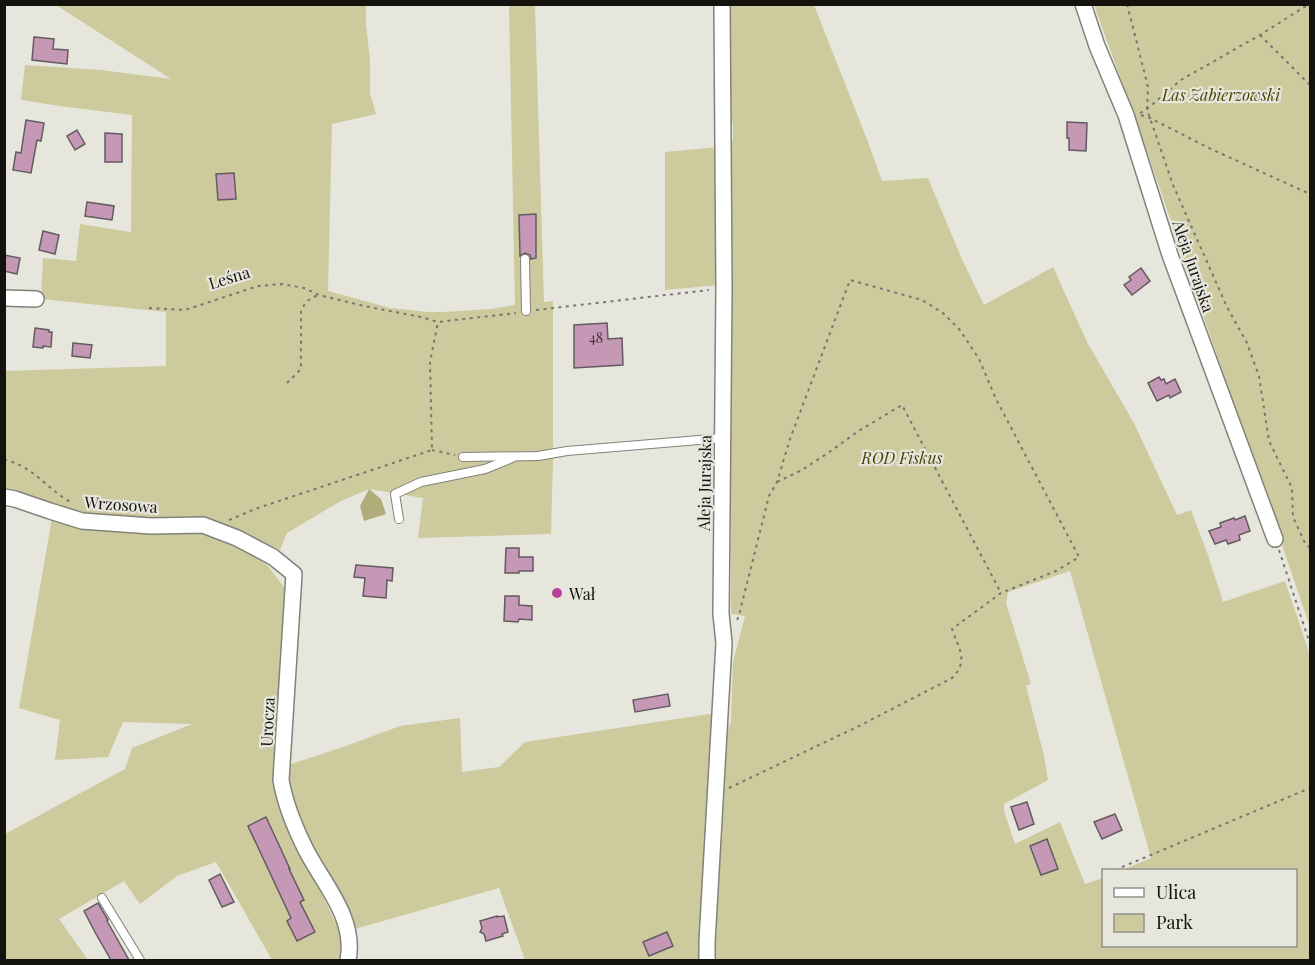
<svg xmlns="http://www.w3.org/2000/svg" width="1315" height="965" viewBox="0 0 1315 965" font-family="'Playfair Display',serif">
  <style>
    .green { fill: #cdca9d; fill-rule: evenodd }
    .water { fill: #b1ad7b }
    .building { fill: #c598b6; stroke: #635b60; stroke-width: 1.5 }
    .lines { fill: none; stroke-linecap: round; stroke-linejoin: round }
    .lane-casing { stroke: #82827a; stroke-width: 10 }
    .street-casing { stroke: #82827a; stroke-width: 18 }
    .path { stroke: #777670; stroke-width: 2; stroke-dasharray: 3 4.5; stroke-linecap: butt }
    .lane { stroke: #fff; stroke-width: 8 }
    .street { stroke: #fff; stroke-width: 15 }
    .poi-dot { fill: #b64198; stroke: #e7e6dd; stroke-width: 2 }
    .labels { text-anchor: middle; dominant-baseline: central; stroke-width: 4.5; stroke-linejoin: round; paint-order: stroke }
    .number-label { font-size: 14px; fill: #403439 }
    .park-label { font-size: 16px; font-style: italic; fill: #484303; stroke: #e7e6dd }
    .street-label { font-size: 16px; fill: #13120f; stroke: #e7e6dd }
    .poi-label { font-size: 16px; fill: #13120f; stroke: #e7e6dd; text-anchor: start }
  </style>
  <rect width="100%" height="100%" fill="#e7e6dd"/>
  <g class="green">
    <polygon points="56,5 366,5 366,25 370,60 370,93 376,114 332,124 328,291 390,308 428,312 443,312 490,309 515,305 509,5 535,5 544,302 553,301 553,460 551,534 418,538 423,498 369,489 339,502 287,533 280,550 238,532 84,517 5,492 4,371 166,366 166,312 41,299 43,258 76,261 80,224 131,232 132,115 67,107 21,100 25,65 101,70 171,79"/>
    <path d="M730,5H814L868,142L882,181L928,178L961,257L984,305L1053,267L1088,344L1134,423L1177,515L1191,510L1208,555L1223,602L1285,581L1310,655V960H715L726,733L731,722L733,662L745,616L731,614V271L728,146L733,140V124L727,118ZM1070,571L1151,858L1122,870H1296V946H1104L1103,878L1085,884L1060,822L1015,844L1004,811V804L1048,780L1044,756L1026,686L1031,684L1006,603L1008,592Z"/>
    <polygon points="1094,5 1310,5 1310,627 1149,157"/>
    <polygon points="719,147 719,285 665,290 665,152"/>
    <polygon points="52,518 205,529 248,551 268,566 289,594 285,819 345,942 341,960 272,960 216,862 177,876 140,904 124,881 59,919 88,960 5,960 5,834 125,769 132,748 192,724 123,722 108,757 55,760 60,720 19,708"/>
    <polygon points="716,713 704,960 525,960 499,888 351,930 292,804 285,766 346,746 400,726 460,718 462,772 499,767 525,742"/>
  </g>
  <polygon class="water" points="369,489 381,499 386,514 364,521 360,506"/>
  <g class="building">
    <polygon points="34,37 54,39 53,49 68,50 67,64 32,60"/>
    <polygon points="26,120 44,123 41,141 37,140 31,173 13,170 16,152 21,153"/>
    <polygon points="1067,122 1087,123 1086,151 1069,150 1069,138 1067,138"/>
    <polygon points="77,130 85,144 75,150 67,136"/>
    <polygon points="105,133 122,134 122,162 105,162"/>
    <polygon points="234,173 236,199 218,200 216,174"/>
    <polygon points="87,202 114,206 112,220 85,216"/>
    <polygon points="536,214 536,258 531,259 530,255 525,253 520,256 519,215"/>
    <polygon points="43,231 59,235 55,254 39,250"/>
    <polygon points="4,255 20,258 17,274 4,271"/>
    <polygon points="1141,268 1150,281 1132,295 1124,285 1131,280 1129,277"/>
    <polygon points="607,323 608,339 622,338 623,365 574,368 574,325"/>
    <polygon points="35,328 49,330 49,332 52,332 51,347 43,346 43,348 33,347"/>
    <polygon points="73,343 92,345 90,358 72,356"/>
    <polygon points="1159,377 1161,380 1164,379 1166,384 1175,379 1181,392 1170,398 1169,395 1157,401 1148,383"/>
    <polygon points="1245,516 1250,531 1239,535 1240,540 1228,544 1226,540 1215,544 1209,531 1221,527 1220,523 1234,518 1235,520"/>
    <polygon points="506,548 519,548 519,557 533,557 533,571 519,571 519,573 505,573"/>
    <polygon points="356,565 393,568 392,581 387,580 386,598 363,596 365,578 354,577"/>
    <polygon points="505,596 519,596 519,605 532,606 532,620 519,619 518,622 504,621"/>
    <polygon points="668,694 670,706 635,712 633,700"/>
    <polygon points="1027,802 1034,824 1019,830 1011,807"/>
    <polygon points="1115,814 1122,830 1102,839 1094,822"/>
    <polygon points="266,817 290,869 289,869 304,900 300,902 315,932 297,941 287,921 291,918 248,826"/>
    <polygon points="1047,839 1058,869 1041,875 1030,846"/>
    <polygon points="220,874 234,902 222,907 209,880"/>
    <polygon points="98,903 108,920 107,921 129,960 111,960 96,934 84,911"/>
    <polygon points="497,916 497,917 504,916 508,932 502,934 503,936 486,941 484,934 480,932 482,928 480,921"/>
    <polygon points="667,932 673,946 649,956 643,942"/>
  </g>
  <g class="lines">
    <g class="lane-casing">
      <g id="lane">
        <polyline points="525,259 526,311"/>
        <polyline points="463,457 538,456 567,451 723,438"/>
        <polyline points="399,519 395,494 421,482 485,469 512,458"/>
        <polyline points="102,898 140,960"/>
      </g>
    </g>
    <g class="street-casing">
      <g id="street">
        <polyline points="1083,4 1097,46 1126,115 1170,255 1275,539"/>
        <polyline points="4,298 36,299"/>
        <path d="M4,497L15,499L50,511L82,521L151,526L203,525L237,538L273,557L294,574L281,780C285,804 295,828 306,850C324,885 356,918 348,960"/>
        <polyline points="707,960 707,942 724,643 721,614 724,288 722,4"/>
      </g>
    </g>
    <g class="path">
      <polyline points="1127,4 1148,87 1147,109 1150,118 1173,185 1227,307 1247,343 1259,376 1269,441 1292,488 1293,517 1305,543 1310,548"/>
      <polyline points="1260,35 1310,85"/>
      <polyline points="1140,113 1147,109 1181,80 1260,35 1309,4"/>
      <polyline points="1141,115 1150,118 1211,149 1310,194"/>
      <polyline points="149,308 185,310 258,286 282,284 304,288 319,295 364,306 421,317 438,322 516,313"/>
      <polyline points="536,310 709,290"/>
      <path d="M287,383L301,369V311C305,302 309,298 319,295"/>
      <polyline points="432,450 455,455"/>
      <path d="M4,460C31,464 48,490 72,503"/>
      <polyline points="777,482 802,470 828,453 857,432 902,405 1001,593"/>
      <polyline points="229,520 255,509 432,450 430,362 438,322"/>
      <polyline points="1279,550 1310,644"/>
      <path d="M729,788L861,725L952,678C969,661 959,649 952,629L1001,593L1056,571L1079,557L996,399L979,359L960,330L943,313L922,300L850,280L790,439L777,482L769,496L739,615L736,623"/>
      <polyline points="1115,870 1310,788"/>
    </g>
    <use href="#lane" class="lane"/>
    <use href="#street" class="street"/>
  </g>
  <circle class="poi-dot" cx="557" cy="593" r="6"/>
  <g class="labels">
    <g class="number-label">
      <text x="596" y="337">48</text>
    </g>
    <g class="park-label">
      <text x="1221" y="94">Las Zabierzowski</text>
      <text x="902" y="457">ROD Fiskus</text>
    </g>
    <g class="street-label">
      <text transform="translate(1194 266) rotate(71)">Aleja Jurajska</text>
      <text transform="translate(229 277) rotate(-17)">Leśna</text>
      <text transform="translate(704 483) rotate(-89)">Aleja Jurajska</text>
      <text transform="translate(121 504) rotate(4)">Wrzosowa</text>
      <text transform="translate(267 722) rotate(-87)">Urocza</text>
    </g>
    <g class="poi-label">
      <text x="569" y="593">Wał</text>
    </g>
  </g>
  <rect width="1315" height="965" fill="none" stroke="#13120f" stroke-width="12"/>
  <rect x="1102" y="869" width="195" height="78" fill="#e7e6dd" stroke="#92918b" stroke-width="1.5"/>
  <rect x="1114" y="888" width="30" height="9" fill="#ffffff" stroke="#92918b" stroke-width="1.5"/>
  <text x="1156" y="899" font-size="18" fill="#13120f">Ulica</text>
  <rect x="1114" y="914" width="30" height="18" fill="#cdca9d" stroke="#92918b" stroke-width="1.5"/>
  <text x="1156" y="929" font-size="18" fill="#13120f">Park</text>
</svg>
